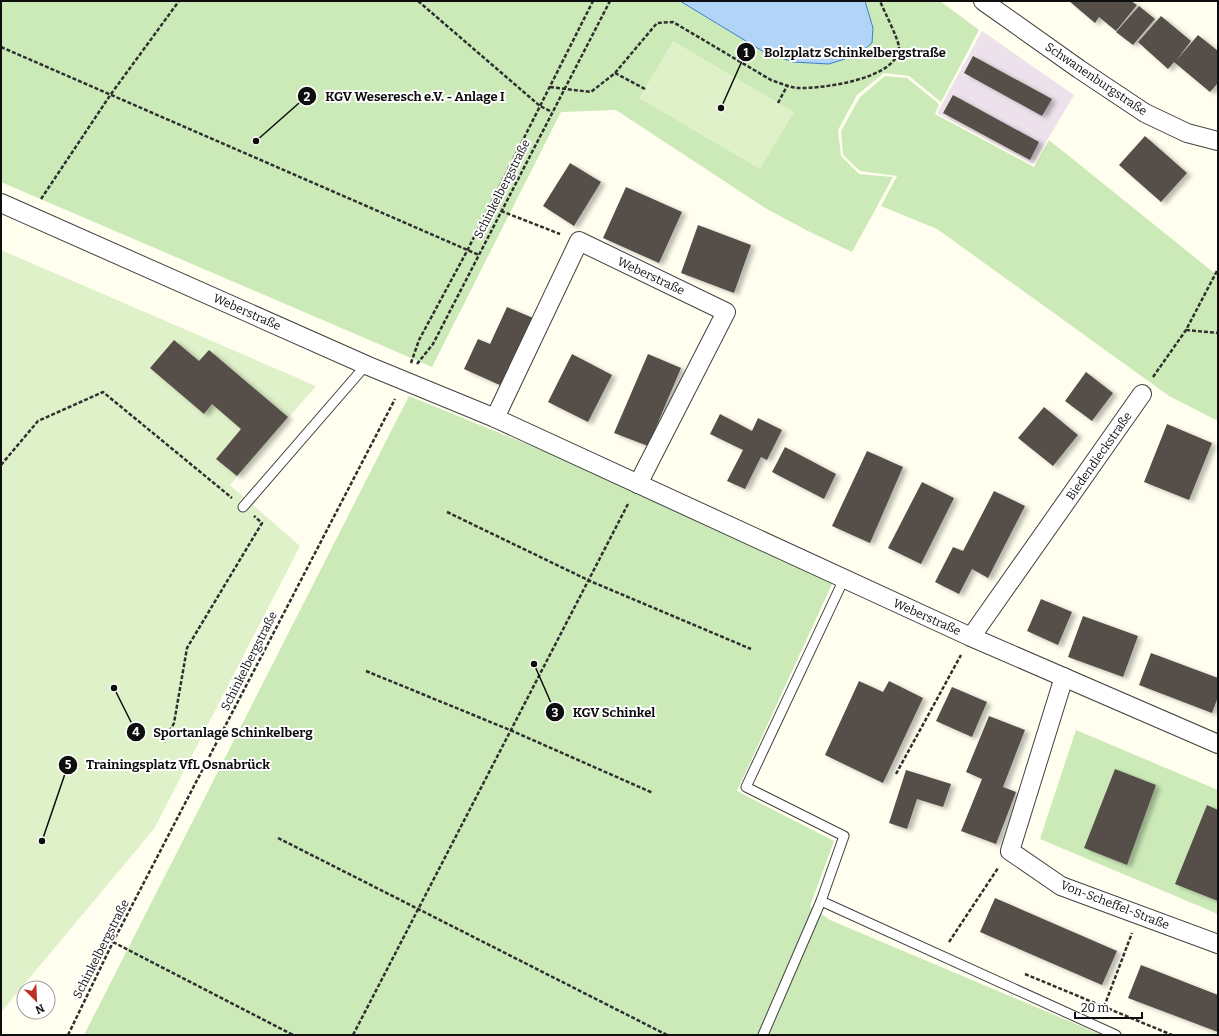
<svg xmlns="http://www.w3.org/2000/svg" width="1219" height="1036" viewBox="0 0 1219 1036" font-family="Bitter,serif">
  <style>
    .industrial { fill: #ede2ec }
    .green { fill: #cceab8 }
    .pitch { fill: #dff1c9 }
    .water { fill: #b2d5f7; stroke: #3881cf }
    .building { fill: #57504a; filter: url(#shadow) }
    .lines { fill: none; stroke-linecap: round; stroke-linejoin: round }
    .service-casing { stroke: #414141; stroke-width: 11 }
    .minor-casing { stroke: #414141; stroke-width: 20 }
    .path { stroke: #303030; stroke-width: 2.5; stroke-dasharray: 4 2; stroke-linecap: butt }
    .service { stroke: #fff; stroke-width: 9 }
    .minor { stroke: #fff; stroke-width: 18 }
    .labels { text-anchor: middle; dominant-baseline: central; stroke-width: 4; stroke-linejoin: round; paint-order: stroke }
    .street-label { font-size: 12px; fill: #0e0e0e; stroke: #fff }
    .leader { fill: none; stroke: #0e0e0e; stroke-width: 1.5 }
    .callout-dot { fill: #0e0e0e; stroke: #fff; stroke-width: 1.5 }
    .mark-label { font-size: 12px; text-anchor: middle; font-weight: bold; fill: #fff }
    .callout-label { font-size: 13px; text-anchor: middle; font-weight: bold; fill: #0e0e0e; stroke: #fff; stroke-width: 4; stroke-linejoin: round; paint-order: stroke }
  </style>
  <defs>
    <filter id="shadow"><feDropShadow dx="4.5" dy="2.5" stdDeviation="2" flood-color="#0004"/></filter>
  </defs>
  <rect width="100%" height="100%" fill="#fffeef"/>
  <polygon class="industrial" points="982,31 1074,95 1033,164 937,113"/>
  <g class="green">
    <polygon points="1,1 940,1 979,30 941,102 909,76 884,73 857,95 838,130 841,156 859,174 893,177 852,252 808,231 765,208 616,110 561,112 432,367 1,182"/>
    <polygon points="885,76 907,78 939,104 935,114 1034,167 1049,140 1218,276 1218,421 1169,396 937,229 881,206 897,176 860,171 843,155 841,131 860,97"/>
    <polygon points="409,396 838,571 737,791 834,841 810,906 830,920 1102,1035 84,1035"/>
    <polygon points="1076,730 1218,790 1218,914 1040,839"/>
  </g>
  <g class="pitch">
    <polygon points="673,41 794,112 760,169 639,98"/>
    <polygon points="1,250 316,386 230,485 300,546 154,829 1,1012"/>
  </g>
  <polygon class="water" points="680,1 865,1 873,28 872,43 857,55 829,64 793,62 764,52"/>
  <g class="building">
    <polygon points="1069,1 1131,1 1137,5 1116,31 1099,17 1095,23"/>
    <polygon points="1139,6 1155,19 1133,45 1116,32"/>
    <polygon points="1161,16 1191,41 1176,61 1198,35 1218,51 1218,85 1217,84 1210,92 1174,62 1168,69 1138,42"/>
    <polygon points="973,56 1052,99 1042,116 964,73"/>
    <polygon points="953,95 1039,142 1030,160 943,113"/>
    <polygon points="1145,136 1187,173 1161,202 1119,165"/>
    <polygon points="570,163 601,182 574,226 543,206"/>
    <polygon points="626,187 682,212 659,263 603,238"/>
    <polygon points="698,225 751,245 734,293 681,273"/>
    <polygon points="507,307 533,318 502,386 464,369 478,339 490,344"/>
    <polygon points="174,340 199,361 209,350 288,417 237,476 216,459 241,429 212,404 204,414 150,368"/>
    <polygon points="572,354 612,375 588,422 548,402"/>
    <polygon points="648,354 681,368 648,446 614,433"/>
    <polygon points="1086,372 1113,393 1092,421 1065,401"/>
    <polygon points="1044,407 1078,435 1053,466 1018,438"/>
    <polygon points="720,414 752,431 758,418 782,430 767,460 761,457 745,489 727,481 743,450 710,434"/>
    <polygon points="1167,424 1212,443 1189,500 1144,482"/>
    <polygon points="785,447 836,474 824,499 772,472"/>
    <polygon points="867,451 903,467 870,543 832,526"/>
    <polygon points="922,482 954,498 921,564 888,548"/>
    <polygon points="994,491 1025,506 988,578 972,569 959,594 935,582 953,547 963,551"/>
    <polygon points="1041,599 1072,612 1058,645 1027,631"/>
    <polygon points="1083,616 1138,636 1123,677 1068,657"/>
    <polygon points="1151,653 1218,678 1218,697 1212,713 1139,685"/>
    <polygon points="859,681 883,692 889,681 923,698 883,783 825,755"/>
    <polygon points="952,687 987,702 972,737 936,721"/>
    <polygon points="989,716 1025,730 1003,787 1016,792 996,844 961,831 982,779 966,772"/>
    <polygon points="1115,769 1156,785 1127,865 1084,848"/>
    <polygon points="906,770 951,784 943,807 917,799 907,829 889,823"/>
    <polygon points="1207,805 1218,810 1218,901 1175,884"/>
    <polygon points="995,898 1117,951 1102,985 980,932"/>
    <polygon points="1141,965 1218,995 1218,1032 1128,998"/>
  </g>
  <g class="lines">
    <g class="service-casing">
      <g id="service">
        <polyline points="243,507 366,365"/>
        <polyline points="821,901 1116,1035"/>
        <polyline points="763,1035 821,901 844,836 746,787 844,579"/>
      </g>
    </g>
    <g class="minor-casing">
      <g id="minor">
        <polyline points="983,1 1079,69 1145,113 1187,133 1218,141"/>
        <polyline points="1,203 366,365 495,418 971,637 1218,744"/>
        <polyline points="495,418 579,241 726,312 638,484"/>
        <polyline points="971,637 1142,394"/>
        <polyline points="1064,677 1010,851 1061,886 1218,944"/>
      </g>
    </g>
    <g class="path">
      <polyline points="418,1 540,106 552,112"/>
      <polyline points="1,47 479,255"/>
      <polyline points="615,73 645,89"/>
      <path d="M550,87L591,92L615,73L657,23L673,22L771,80C780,83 788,87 798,88C821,89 899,79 899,47C898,38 884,11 880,1"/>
      <polyline points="778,103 787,86"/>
      <polyline points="41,199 111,94 179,1"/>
      <polyline points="501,211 560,234"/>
      <polyline points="1186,330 1218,333"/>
      <polyline points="411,363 419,340 467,251 593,1"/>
      <polyline points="417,364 433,344 610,1"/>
      <polyline points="1153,377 1186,330 1218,269"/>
      <polyline points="1,465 38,421 103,392 232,498"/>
      <polyline points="447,512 590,581 751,649"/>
      <polyline points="366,671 510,730 653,793"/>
      <polyline points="164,742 174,723 187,648 262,523 254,516"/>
      <polyline points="896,774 961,655"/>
      <polyline points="278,838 667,1035"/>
      <polyline points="113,942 293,1035"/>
      <polyline points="949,942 998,868"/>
      <polyline points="1025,974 1172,1035"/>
      <polyline points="1104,1007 1132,933"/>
      <polyline points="68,1035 113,942 395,399"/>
      <polyline points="353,1035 629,502"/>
    </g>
    <use href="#service" class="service"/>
    <use href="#minor" class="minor"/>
  </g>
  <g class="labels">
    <g class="street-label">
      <text transform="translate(1096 79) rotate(34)">Schwanenburgstraße</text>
      <text transform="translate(502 189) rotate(-63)">Schinkelbergstraße</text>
      <text transform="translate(651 276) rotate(25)">Weberstraße</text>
      <text transform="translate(247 312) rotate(24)">Weberstraße</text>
      <text transform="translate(1099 456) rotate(-55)">Biedendieckstraße</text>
      <text transform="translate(927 617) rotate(24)">Weberstraße</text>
      <text transform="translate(249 661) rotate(-63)">Schinkelbergstraße</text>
      <text transform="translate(1115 905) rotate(21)">Von-Scheffel-Straße</text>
      <text transform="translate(101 949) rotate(-63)">Schinkelbergstraße</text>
    </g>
  </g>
  <path class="leader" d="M721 108L746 52M256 141L307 96M534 664L555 712M114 688L136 732M42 841L68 765"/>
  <g class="callout-dot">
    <circle cx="721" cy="108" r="4"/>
    <circle cx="256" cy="141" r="4"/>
    <circle cx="534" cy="664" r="4"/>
    <circle cx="114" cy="688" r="4"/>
    <circle cx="42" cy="841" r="4"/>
    <circle cx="746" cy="52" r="10"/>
    <circle cx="307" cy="96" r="10"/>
    <circle cx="555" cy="712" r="10"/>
    <circle cx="136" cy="732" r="10"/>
    <circle cx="68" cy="765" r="10"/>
  </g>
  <g class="mark-label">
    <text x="746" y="57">1</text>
    <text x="307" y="101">2</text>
    <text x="555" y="717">3</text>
    <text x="136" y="736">4</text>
    <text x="68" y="769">5</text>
  </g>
  <g class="callout-label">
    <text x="855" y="57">Bolzplatz Schinkelbergstraße</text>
    <text x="415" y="101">KGV Weseresch e.V. - Anlage I</text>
    <text x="614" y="717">KGV Schinkel</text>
    <text x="233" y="737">Sportanlage Schinkelberg</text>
    <text x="178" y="769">Trainingsplatz VfL Osnabrück</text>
  </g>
  <rect width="1219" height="1036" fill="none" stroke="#0e0e0e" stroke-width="4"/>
  <g transform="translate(36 1000) rotate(156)"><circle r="19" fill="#ffffff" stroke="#9f9f9f"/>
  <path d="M0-3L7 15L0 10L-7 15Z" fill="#c02f23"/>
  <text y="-6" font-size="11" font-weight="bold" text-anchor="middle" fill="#0e0e0e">N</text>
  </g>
  <path d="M1075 1012v6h67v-6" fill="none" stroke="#0e0e0e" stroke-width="2"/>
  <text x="1081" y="1012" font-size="12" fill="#0e0e0e" stroke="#ffffff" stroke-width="3" paint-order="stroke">20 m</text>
</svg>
